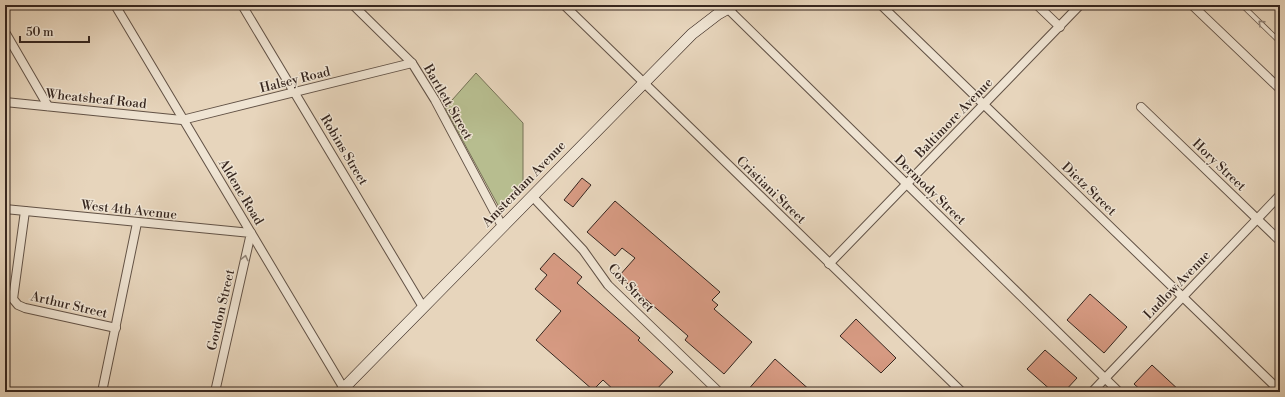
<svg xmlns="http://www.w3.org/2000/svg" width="1285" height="397" viewBox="0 0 1285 397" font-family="'Libre Bodoni',serif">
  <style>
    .green { fill: #b7bd8f; stroke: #767257 }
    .building { fill: #d69a82; stroke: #36261f }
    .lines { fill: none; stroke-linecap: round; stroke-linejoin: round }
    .service-casing { stroke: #625246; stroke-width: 5.5 }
    .minor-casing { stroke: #625246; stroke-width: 10 }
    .secondary-casing { stroke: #36261f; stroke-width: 12 }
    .service { stroke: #efe4d3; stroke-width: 4 }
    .minor { stroke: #efe4d3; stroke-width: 8 }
    .secondary { stroke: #efe4d3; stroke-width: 11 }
    .oneway { stroke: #928579 }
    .labels { text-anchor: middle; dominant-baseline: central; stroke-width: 3; stroke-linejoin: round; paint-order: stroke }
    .street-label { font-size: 13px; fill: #36261f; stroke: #efe4d3 }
  </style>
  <rect width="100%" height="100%" fill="#e7d5bc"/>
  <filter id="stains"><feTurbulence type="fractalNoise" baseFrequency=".005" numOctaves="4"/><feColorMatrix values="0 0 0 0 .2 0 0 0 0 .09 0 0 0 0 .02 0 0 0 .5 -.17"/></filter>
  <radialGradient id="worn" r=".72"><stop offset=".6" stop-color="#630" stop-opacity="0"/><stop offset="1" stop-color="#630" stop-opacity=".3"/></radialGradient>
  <polygon class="green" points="476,73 523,123 523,190 500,209 445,108"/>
  <g class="building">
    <polygon points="582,178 591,185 573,207 564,200"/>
    <polygon points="615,201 720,292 712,300 718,305 714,309 752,342 724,374 685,340 688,336 619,276 635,258 622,248 615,256 587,232"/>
    <polygon points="554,253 582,277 577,283 640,338 638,340 673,372 654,392 616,392 603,380 593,390 536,340 561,311 535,289 547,275 540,269"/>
    <polygon points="1090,294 1127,327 1104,353 1067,320"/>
    <polygon points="856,319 896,358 881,373 840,336"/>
    <polygon points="1045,350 1077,378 1064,392 1053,392 1027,369"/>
    <polygon points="775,359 812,392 746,392"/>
    <polygon points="1152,365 1181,392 1143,392 1134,384"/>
  </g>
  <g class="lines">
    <g class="service-casing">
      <g id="service">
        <polyline points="1242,5 1280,42"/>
        <polyline points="1275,5 1280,10"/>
      </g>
    </g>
    <g class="minor-casing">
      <g id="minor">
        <polyline points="115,5 346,392"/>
        <polyline points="242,5 423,307"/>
        <polyline points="353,5 412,63 435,100 502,226"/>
        <polyline points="564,5 962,392"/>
        <polyline points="724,5 1119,392"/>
        <polyline points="881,5 1280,391"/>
        <polyline points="1037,5 1060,27"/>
        <polyline points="1192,5 1280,89"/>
        <polyline points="5,32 48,106"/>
        <polyline points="5,102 182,120 412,63"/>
        <polyline points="1141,107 1280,241"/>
        <polyline points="532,196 583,250 608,285 719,392"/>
        <polyline points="5,209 251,233 215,392"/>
        <polyline points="25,211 13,299 18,305 25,308 116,328"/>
        <polyline points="829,264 1080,5"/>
        <polyline points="102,392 137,223"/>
        <polyline points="1092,392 1280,195"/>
      </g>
    </g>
    <g class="secondary-casing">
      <polyline id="secondary" points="340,392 692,34 718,14 734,5"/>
    </g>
    <use href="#service" class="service"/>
    <use href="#minor" class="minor"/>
    <use href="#secondary" class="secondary"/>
  </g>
  <defs><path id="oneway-chevron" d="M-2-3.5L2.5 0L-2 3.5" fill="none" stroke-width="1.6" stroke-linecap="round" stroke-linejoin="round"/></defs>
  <g class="oneway">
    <use href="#oneway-chevron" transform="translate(1261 23) rotate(-136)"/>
    <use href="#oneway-chevron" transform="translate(245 258) rotate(-77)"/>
  </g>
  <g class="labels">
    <g class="street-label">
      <text transform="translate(295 80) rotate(-14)">Halsey Road</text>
      <text transform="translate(96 99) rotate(6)">Wheatsheaf Road</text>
      <text transform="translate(448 102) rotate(60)">Bartlett Street</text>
      <text transform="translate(954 118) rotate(-46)">Baltimore Avenue</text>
      <text transform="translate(344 150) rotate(59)">Robins Street</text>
      <text transform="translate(1219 165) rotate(44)">Hory Street</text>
      <text transform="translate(524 184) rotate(-46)">Amsterdam Avenue</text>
      <text transform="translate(1089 189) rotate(44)">Dietz Street</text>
      <text transform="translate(771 190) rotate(44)">Cristiani Street</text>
      <text transform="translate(930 190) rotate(44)">Dermody Street</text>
      <text transform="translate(241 192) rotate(59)">Aldene Road</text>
      <text transform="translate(129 210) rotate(6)">West 4th Avenue</text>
      <text transform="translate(1177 285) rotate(-46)">Ludlow Avenue</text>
      <text transform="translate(631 288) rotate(47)">Cox Street</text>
      <text transform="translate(69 305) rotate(13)">Arthur Street</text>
      <text transform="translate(221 310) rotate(-77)">Gordon Street</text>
    </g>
  </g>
  <rect width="1285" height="397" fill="none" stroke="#e7d5bc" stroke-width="20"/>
  <rect x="6" y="6" width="1273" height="385" fill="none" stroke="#36261f" stroke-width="2"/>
  <rect x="10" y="10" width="1265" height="377" fill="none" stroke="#36261f"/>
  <path d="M20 36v6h69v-6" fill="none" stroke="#36261f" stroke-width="2"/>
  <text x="26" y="36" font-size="12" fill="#36261f" stroke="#efe4d3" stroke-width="3" paint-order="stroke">50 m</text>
  <rect width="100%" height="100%" filter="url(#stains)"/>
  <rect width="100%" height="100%" fill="url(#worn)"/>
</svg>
